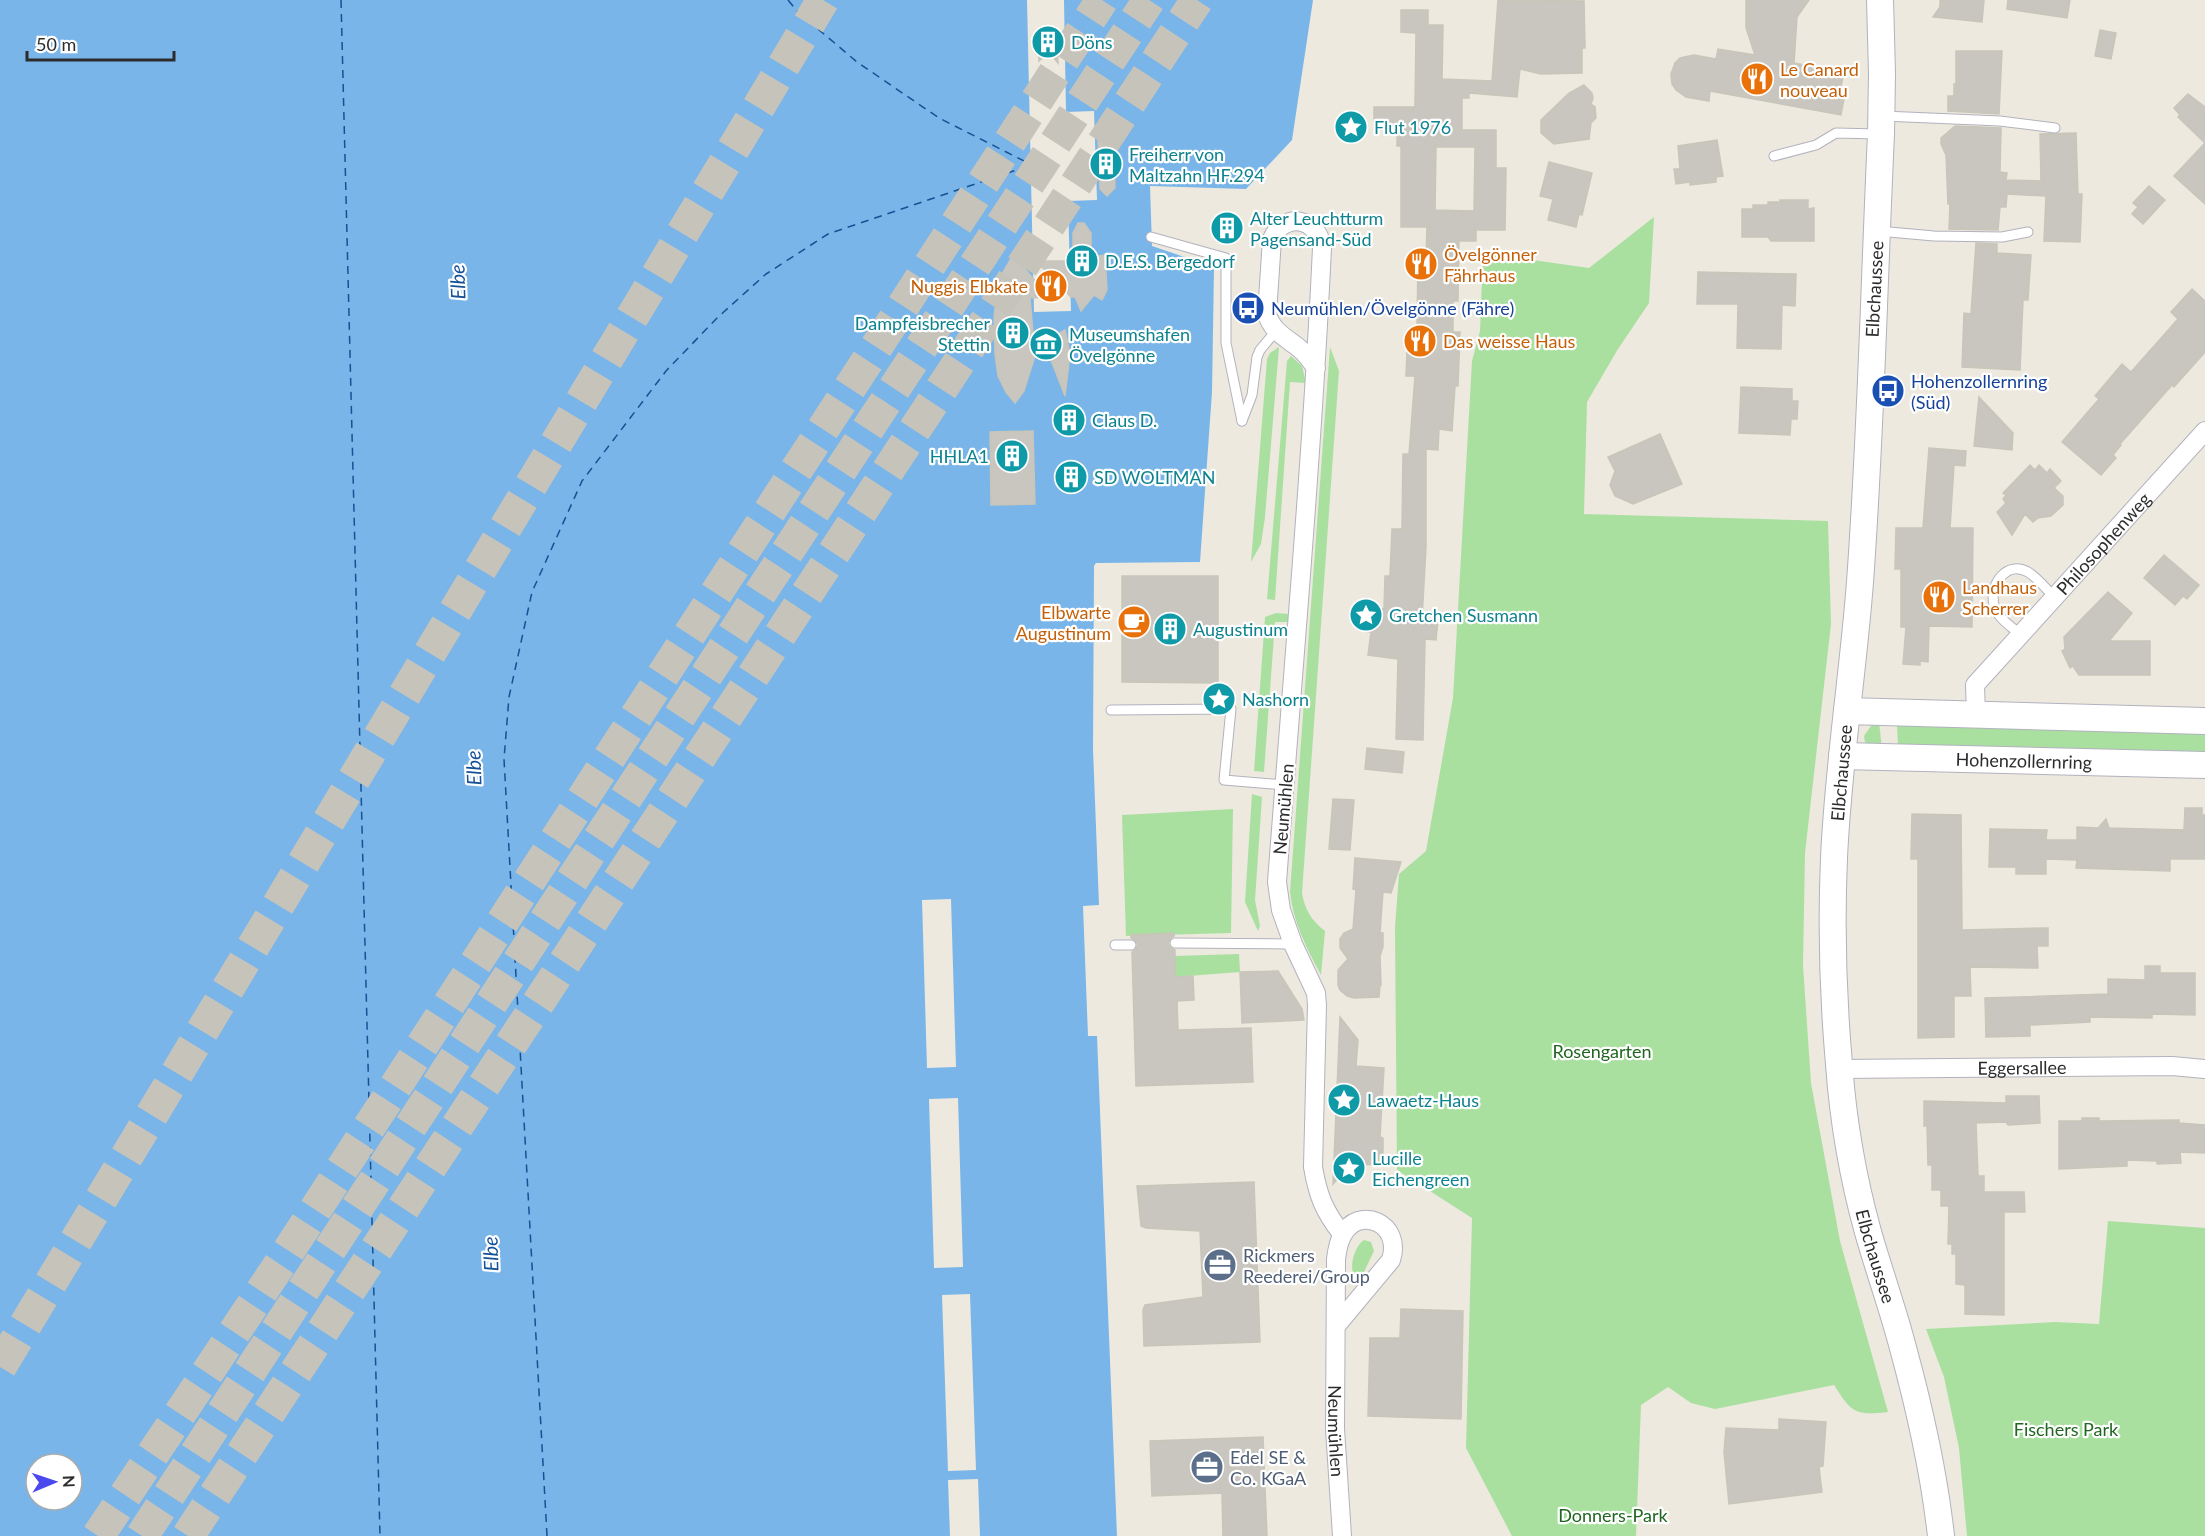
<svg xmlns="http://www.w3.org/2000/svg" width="2205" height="1536" viewBox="0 0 2205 1536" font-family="Lato,sans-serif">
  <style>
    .green { fill: #a9e09f }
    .water { fill: #79b5e8; fill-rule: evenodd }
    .pier { fill: #ede9df }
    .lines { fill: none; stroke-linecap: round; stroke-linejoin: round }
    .ferry { stroke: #165196; stroke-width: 1.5; stroke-dasharray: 8 6; stroke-linecap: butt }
    .building { fill: #c8c6be; stroke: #c8c5b9; stroke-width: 1.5; fill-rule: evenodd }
    .motorway-tunnel { stroke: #c6c3bb; stroke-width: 33; stroke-dasharray: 33 16; stroke-linecap: butt }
    .service-casing { stroke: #b2b2be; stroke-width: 11 }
    .minor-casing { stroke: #b2b2be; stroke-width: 20 }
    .secondary-casing { stroke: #b2b2be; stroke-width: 28 }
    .service { stroke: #fff; stroke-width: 9 }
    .minor { stroke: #fff; stroke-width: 18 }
    .secondary { stroke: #fff; stroke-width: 26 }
    .labels { text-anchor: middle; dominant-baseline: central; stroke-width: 4.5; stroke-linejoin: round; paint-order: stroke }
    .culture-label { font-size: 18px; fill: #0d838f; stroke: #fff; text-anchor: start }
    .food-label { font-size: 18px; fill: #c56008; stroke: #fff; text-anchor: start }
    .street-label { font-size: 18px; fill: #2c2c2c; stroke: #fff }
    .transit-label { font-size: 18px; fill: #164399; stroke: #fff; text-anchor: start }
    .park-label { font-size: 18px; fill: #20661f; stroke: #fff }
    .service-label { font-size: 18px; fill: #4e5e75; stroke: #fff; text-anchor: start }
    .water-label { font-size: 20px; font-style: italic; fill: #165196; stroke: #fff }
  </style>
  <rect width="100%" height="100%" fill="#ede9df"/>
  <g class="green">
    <path d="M1654,217L1649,303L1618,349L1587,402L1584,514L1828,521L1831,624L1805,853L1803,965L1811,1083L1840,1241L1888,1412C1855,1416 1851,1412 1834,1385L1715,1409L1691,1403L1668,1387L1641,1405L1636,1536H1512L1466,1448L1472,1218L1397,1170L1395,927L1399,874L1426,851L1453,698L1472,361L1480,331L1483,253L1589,268Z"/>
    <polygon points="1279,347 1265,517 1261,544 1251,562 1267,359 1270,353"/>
    <path d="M1330,347L1339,371L1302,893C1305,910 1311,920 1325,931L1321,975C1307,949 1293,922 1290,892Z"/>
    <polygon points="1291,356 1302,366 1306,383 1290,382 1275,600 1267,599 1287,361"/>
    <polygon points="1276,613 1289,614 1288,622 1275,622 1264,772 1254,771 1265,617"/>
    <polygon points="1879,722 1882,749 1866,748 1864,736 1871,726"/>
    <polygon points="1897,723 2205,731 2205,755 1898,747"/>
    <polygon points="1252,794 1262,797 1255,900 1260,926 1258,931 1245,902"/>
    <polygon points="1233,809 1231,933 1126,936 1122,815"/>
    <polygon points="1239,954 1240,972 1175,977 1175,956"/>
    <polygon points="2108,1221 2205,1228 2205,1536 1967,1536 1959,1448 1944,1377 1926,1329 2055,1322 2099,1324"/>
    <path d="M1364,1240L1371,1242L1374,1251L1364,1272L1358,1275L1353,1273C1350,1263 1355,1246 1364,1240Z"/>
  </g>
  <path class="water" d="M0,0H1313L1292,140L1246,189L1150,186L1152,246L1214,267L1212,392L1200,562L1096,563L1094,566L1093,749L1099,905L1083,906L1088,1036H1097L1117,1536H0ZM36,1464H72V1500H36Z"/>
  <g class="pier">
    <polygon points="1027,0 1064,0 1066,112 1094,111 1097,200 1068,201 1071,311 1034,312"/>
    <polygon points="951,899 956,1067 927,1068 922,900"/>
    <polygon points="958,1098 963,1267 934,1268 929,1099"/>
    <polygon points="970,1294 976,1470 948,1471 942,1295"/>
    <polygon points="978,1479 980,1536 950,1536 948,1480"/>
  </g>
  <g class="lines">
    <g class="ferry">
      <polyline points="341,0 380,1536"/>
      <polyline points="788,0 798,12 857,62 939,118 1030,164"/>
      <polyline points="547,1536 504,759 509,697 532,592 582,481 666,371 717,318 766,274 828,234 1031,165"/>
    </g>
  </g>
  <g class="building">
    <path d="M1498,0L1584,1L1585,48H1582V73L1541,74L1520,69L1517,97L1469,93V98H1462V130H1496V168H1506L1505,230H1476V241H1459L1458,301H1453V332H1460L1458,386H1455L1452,431L1439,429L1438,450L1426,449V547L1422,619L1438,620L1436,640L1425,639L1423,740L1396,739L1398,659L1368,655L1371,632L1363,631L1365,614L1373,615L1374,607L1384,609L1385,576H1390L1392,529H1402L1403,454H1409L1415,376H1406L1407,351H1410L1411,330H1417L1418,257H1426L1427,227H1401V146H1397V130H1374V107H1415L1416,33L1401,32V10H1428V25H1443L1442,79L1492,81ZM1436,147H1475L1474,211L1435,210Z"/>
    <polygon points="1746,0 1809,0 1797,17 1794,63 1844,72 1840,91 1845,93 1841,115 1710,91 1709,101 1686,97 1676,90 1672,84 1671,74 1675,63 1680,58 1694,55 1716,59 1718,49 1755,55 1746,28"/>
    <polygon points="1940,0 1984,0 1982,22 1933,17 1940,7"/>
    <polygon points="2008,0 2070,0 2067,18 2007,9"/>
    <polygon points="1044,29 1052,29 1057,33 1058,63 1049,52 1039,61 1039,35"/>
    <polygon points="2100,30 2116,33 2111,59 2095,56"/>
    <polygon points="1956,51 2002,51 1999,114 1948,111 1948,96 1954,96 1954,84 1956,84"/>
    <polygon points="1584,85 1592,93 1593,98 1591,104 1595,107 1596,118 1591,123 1589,139 1554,144 1541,133 1541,120 1569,93"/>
    <polygon points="2188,94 2205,107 2205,204 2174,176 2205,143 2178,117 2180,115 2174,108"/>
    <polygon points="1106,121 1114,139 1115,188 1107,196 1100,189 1098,139"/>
    <polygon points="1955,126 2001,128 2000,172 2007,173 2006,180 2041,181 2040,134 2076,133 2078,194 2082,194 2080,242 2044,241 2046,196 2007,194 2006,207 2000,207 1998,230 1949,229 1950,204 1948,204 1946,155 1941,144 1941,138"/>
    <polygon points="1717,140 1723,176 1716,177 1716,182 1690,185 1690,182 1676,184 1674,169 1680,169 1678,146"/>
    <polygon points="1549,162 1592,173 1582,215 1579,214 1576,227 1548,220 1553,199 1540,196"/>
    <polygon points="2149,186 2165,200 2143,224 2132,214 2138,207 2133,203"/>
    <polygon points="1780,200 1808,200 1808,209 1814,208 1814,241 1771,241 1768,237 1742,237 1742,209 1753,209 1753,205 1768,205 1768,202 1780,202"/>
    <polygon points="1078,223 1084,223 1091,233 1091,257 1105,255 1107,290 1102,300 1094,295 1081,311 1075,297 1071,297 1036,261 1073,261 1073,233"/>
    <polygon points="1976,243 1997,244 1997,253 2031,255 2028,300 2023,300 2020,370 1962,367 1964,313 1971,314"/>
    <polygon points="1013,255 1049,297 1030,298 1035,356 1024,391 1015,403 1006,392 998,376 995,354 994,318 998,281"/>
    <polygon points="1698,272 1796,274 1795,306 1782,305 1781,349 1737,348 1738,304 1697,304"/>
    <polygon points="2192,289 2205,301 2205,352 2174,387 2172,385 2120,444 2121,445 2113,455 2116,458 2101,475 2062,442 2099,399 2095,396 2122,364 2131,372 2178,319 2171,312"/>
    <polygon points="1065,330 1070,354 1065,396 1044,342"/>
    <polygon points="1741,387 1792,389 1792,401 1798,401 1797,419 1791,419 1790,435 1739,433"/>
    <polygon points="1979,397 2013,433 2012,450 1974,446"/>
    <polygon points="1033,431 1035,504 991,505 990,432"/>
    <polygon points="1660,434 1682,484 1633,504 1615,496 1610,485 1615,471 1608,457"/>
    <polygon points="1929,448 1966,451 1965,466 1954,465 1950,528 1973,528 1972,627 1929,626 1928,662 1920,661 1920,665 1903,664 1906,627 1901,627 1901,569 1895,569 1896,528 1923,528"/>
    <polygon points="2030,465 2035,470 2039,465 2047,473 2050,469 2061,481 2054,488 2063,496 2063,505 2051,516 2038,518 2033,522 2025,514 2012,535 1997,512 2006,503 2003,499 2006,495 2003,493"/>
    <polygon points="2164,555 2199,585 2187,599 2183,596 2175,605 2144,578"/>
    <polygon points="1122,576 1218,576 1218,683 1122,682"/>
    <polygon points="2108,592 2132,613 2109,641 2150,641 2150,675 2079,675 2073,666 2070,668 2062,651 2065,649 2064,637"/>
    <polygon points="1367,748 1404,752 1402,773 1365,769"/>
    <polygon points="1333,799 1354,800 1350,850 1329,849"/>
    <polygon points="2185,808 2202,808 2202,815 2205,815 2205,859 2170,859 2170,871 2076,868 2077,860 2046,859 2046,874 2016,874 2016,867 1989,867 1990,829 2047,830 2046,840 2077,840 2077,827 2098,828 2106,819 2109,828 2184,830"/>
    <polygon points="1912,814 1961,815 1962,930 2048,928 2048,946 2037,946 2038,968 1970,967 1971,996 1954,996 1954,1037 1918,1038 1918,859 1911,859"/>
    <polygon points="1355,858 1401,862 1391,893 1383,892 1380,933 1383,933 1383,947 1380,956 1381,985 1380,985 1379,997 1354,998 1347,996 1340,990 1338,985 1338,970 1348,959 1340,948 1340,939 1344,933 1353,929 1356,890 1353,889"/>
    <polygon points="1174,933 1174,936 1170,939 1168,944 1171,948 1175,950 1175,977 1193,976 1194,1000 1177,1001 1178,1030 1251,1028 1253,1082 1136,1086 1132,952 1136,949 1138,944 1135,940 1131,938 1131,935"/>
    <polygon points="2145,966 2160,966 2160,973 2195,973 2195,1015 2152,1014 2152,1018 2090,1017 2090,1022 2030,1025 2030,1036 1986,1037 1985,998 2108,994 2108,979 2145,980"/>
    <polygon points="1278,971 1302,1009 1304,1020 1242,1023 1240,972"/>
    <polygon points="1340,1017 1358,1040 1356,1066 1384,1068 1380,1137 1383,1138 1383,1165 1352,1164 1333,1184"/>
    <polygon points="2006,1096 2039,1096 2040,1123 2008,1125 2006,1122 1976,1123 1978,1176 1984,1176 1984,1192 2024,1192 2025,1212 2004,1212 2004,1315 1965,1314 1965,1285 1956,1284 1956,1254 1952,1254 1952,1244 1948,1244 1949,1206 1941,1206 1941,1190 1932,1190 1932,1165 1928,1165 1927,1126 1924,1126 1924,1101 2006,1103"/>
    <polygon points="2082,1118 2099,1118 2099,1121 2179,1120 2179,1123 2205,1125 2205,1153 2180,1152 2181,1163 2157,1164 2157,1161 2127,1160 2127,1166 2059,1169 2059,1121 2082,1121"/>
    <polygon points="1254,1182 1260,1342 1144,1346 1143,1310 1145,1305 1203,1297 1200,1231 1146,1228 1141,1226 1137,1186"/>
    <polygon points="1401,1309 1463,1311 1461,1419 1368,1416 1370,1338 1400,1338"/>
    <polygon points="1779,1419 1826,1422 1823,1466 1819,1467 1822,1492 1729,1504 1724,1452 1726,1428 1779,1430"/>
    <polygon points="1263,1437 1267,1536 1223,1536 1222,1493 1152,1496 1150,1441"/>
  </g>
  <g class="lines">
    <g class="motorway-tunnel">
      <polyline points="0,1367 823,0"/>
      <polyline points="98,1536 282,1261 1102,0"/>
      <polyline points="142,1536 1149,0"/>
      <polyline points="188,1536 1197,0"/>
    </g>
    <g class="service-casing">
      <g id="service">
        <polyline points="1883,116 2000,121 2055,128"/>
        <polyline points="1774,156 1816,145 1836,133 1878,134"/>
        <polyline points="1878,231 1934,236 2002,237 2028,232"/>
        <polyline points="1151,237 1226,258 1226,343 1242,421"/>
        <polyline points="1242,421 1252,395 1257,357 1260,350 1276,331"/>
        <path d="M2021,635C2012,627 1997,618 1994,605C1989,584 2007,560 2028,572C2038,578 2047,590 2055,598"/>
        <polyline points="1111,710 1231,709 1224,780 1285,785"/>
        <polyline points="1175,943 1293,944"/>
        <polyline points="1115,945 1131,945"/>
      </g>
    </g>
    <g class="minor-casing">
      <g id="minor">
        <path d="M1316,368C1311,361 1307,355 1300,349C1287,338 1272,332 1267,314L1272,239C1284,211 1319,218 1322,248C1312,459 1293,670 1277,882L1281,910L1293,944L1316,993L1317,1005L1313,1167C1318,1196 1324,1211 1342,1234"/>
        <path id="s1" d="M1976,716L1975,685L2205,431"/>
        <path id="s2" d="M1839,1069L2172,1066L2205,1069"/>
        <path id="s3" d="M1336,1326L1391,1260C1403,1223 1358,1204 1342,1236C1338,1243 1337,1251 1336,1259L1335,1429L1342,1536"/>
      </g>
    </g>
    <g class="secondary-casing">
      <g id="secondary">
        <path id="s4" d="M1880,0L1882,73L1881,134C1874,283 1871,433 1860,582C1853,674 1838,766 1834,858C1831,927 1833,996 1839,1064C1843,1120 1853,1178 1868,1232C1879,1271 1893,1309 1903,1348C1920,1410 1934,1473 1941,1536"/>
        <polyline points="1847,711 2205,721"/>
        <path id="s5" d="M1842,756L2205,765"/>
      </g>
    </g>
    <use href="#service" class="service"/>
    <use href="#minor" class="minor"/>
    <use href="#secondary" class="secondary"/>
  </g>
  <defs>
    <g id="building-disc" transform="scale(1.725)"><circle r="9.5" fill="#0f9aa8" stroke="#fff"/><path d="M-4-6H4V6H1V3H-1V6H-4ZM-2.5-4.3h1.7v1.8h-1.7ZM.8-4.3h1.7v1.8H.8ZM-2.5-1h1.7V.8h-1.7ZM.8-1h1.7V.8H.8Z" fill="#fff"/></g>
    <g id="restaurant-disc" transform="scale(1.725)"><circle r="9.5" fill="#e8710a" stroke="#fff"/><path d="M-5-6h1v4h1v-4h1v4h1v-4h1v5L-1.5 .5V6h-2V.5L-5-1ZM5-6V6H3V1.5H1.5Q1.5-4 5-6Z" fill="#fff"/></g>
    <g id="sight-disc" transform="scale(1.725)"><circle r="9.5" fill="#0f9aa8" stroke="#fff"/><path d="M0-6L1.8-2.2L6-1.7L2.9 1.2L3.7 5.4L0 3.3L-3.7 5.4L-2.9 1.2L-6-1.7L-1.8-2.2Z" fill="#fff"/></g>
    <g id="bus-disc" transform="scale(1.725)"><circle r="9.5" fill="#1a4fb4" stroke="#fff"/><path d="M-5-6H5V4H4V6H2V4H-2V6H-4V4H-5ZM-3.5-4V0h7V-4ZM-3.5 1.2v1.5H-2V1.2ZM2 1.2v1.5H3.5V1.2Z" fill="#fff"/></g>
    <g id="museum-disc" transform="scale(1.725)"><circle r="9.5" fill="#0f9aa8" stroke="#fff"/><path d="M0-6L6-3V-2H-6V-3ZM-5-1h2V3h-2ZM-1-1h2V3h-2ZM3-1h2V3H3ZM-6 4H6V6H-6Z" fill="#fff"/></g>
    <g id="cafe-disc" transform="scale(1.725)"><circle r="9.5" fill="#e8710a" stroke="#fff"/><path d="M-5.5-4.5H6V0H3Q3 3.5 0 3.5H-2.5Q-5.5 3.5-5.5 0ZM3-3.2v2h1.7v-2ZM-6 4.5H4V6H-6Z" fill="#fff"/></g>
    <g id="office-disc" transform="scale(1.725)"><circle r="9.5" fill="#5c6f8a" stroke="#fff"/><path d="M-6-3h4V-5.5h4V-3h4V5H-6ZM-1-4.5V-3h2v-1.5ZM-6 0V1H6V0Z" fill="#fff"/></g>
  </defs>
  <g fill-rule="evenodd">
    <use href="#building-disc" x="1048" y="42"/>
    <use href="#restaurant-disc" x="1757" y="79"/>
    <use href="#sight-disc" x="1351" y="127"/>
    <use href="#building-disc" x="1106" y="164"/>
    <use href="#building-disc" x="1227" y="228"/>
    <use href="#building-disc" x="1082" y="261"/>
    <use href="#restaurant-disc" x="1421" y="264"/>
    <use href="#restaurant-disc" x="1051" y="286"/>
    <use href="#bus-disc" x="1248" y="308"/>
    <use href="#building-disc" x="1013" y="333"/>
    <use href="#restaurant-disc" x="1420" y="341"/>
    <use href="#museum-disc" x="1046" y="344"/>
    <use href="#bus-disc" x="1888" y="391"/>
    <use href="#building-disc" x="1069" y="420"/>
    <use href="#building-disc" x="1012" y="456"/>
    <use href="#building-disc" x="1071" y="477"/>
    <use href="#restaurant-disc" x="1939" y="597"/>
    <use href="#sight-disc" x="1366" y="615"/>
    <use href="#cafe-disc" x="1134" y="622"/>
    <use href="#building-disc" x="1170" y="629"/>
    <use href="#sight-disc" x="1219" y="699"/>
    <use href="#sight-disc" x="1344" y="1100"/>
    <use href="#sight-disc" x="1349" y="1168"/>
    <use href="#office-disc" x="1220" y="1265"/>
    <use href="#office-disc" x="1207" y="1467"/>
  </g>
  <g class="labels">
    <g class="culture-label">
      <text x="1071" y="42">Döns</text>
      <text x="1374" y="127">Flut 1976</text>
      <text x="1129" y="154">Freiherr von<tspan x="1129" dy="21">Maltzahn HF.294</tspan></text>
      <text x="1250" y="218">Alter Leuchtturm<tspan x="1250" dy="21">Pagensand-Süd</tspan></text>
      <text x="1105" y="261">D.E.S. Bergedorf</text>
      <text x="990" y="323" text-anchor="end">Dampfeisbrecher<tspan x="990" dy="21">Stettin</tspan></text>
      <text x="1069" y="334">Museumshafen<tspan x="1069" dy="21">Övelgönne</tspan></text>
      <text x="1092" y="420">Claus D.</text>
      <text x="989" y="456" text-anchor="end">HHLA1</text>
      <text x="1094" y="477">SD WOLTMAN</text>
      <text x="1389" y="615">Gretchen Susmann</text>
      <text x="1193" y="629">Augustinum</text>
      <text x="1242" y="699">Nashorn</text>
      <text x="1367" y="1100">Lawaetz-Haus</text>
      <text x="1372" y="1158">Lucille<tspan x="1372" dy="21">Eichengreen</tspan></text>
    </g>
    <g class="food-label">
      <text x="1780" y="69">Le Canard<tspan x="1780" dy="21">nouveau</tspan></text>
      <text x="1444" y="254">Övelgönner<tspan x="1444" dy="21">Fährhaus</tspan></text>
      <text x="1028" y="286" text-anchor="end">Nuggis Elbkate</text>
      <text x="1443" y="341">Das weisse Haus</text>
      <text x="1962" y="587">Landhaus<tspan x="1962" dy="21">Scherrer</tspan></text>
      <text x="1111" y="612" text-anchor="end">Elbwarte<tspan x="1111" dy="21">Augustinum</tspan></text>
    </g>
    <g class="street-label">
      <text transform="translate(1874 289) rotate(-87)">Elbchaussee</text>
      <text stroke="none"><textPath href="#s1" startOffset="222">Philosophenweg</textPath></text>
      <text stroke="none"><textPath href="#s5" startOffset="182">Hohenzollernring</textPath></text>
      <text transform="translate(1841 773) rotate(-85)">Elbchaussee</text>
      <text transform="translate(1283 809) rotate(-85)">Neumühlen</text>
      <text stroke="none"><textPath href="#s2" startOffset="183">Eggersallee</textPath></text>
      <text stroke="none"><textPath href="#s4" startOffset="1262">Elbchaussee</textPath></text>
      <text stroke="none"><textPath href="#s3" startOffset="368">Neumühlen</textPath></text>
    </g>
    <g class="transit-label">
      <text x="1271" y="308">Neumühlen/Övelgönne (Fähre)</text>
      <text x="1911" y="381">Hohenzollernring<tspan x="1911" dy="21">(Süd)</tspan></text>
    </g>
    <g class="park-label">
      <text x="1602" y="1051">Rosengarten</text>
      <text x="2066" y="1429">Fischers Park</text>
      <text x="1613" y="1515">Donners-Park</text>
    </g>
    <g class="service-label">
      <text x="1243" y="1255">Rickmers<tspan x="1243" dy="21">Reederei/Group</tspan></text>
      <text x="1230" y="1457">Edel SE &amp;<tspan x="1230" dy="21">Co. KGaA</tspan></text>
    </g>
    <g class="water-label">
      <text transform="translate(457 282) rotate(-92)">Elbe</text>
      <text transform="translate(473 768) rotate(-92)">Elbe</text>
      <text transform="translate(490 1254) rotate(-92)">Elbe</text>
    </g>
  </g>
  <g transform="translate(54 1482) rotate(88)"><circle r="28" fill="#ffffff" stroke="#ababab" stroke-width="1.5"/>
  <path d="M0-4.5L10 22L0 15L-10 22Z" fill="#4a49ef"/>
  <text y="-9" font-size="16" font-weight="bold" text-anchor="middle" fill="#2c2c2c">N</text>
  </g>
  <path d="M27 51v9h147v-9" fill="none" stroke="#2c2c2c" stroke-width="3"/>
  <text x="36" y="51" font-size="18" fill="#2c2c2c" stroke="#ffffff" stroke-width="4.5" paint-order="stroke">50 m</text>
</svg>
